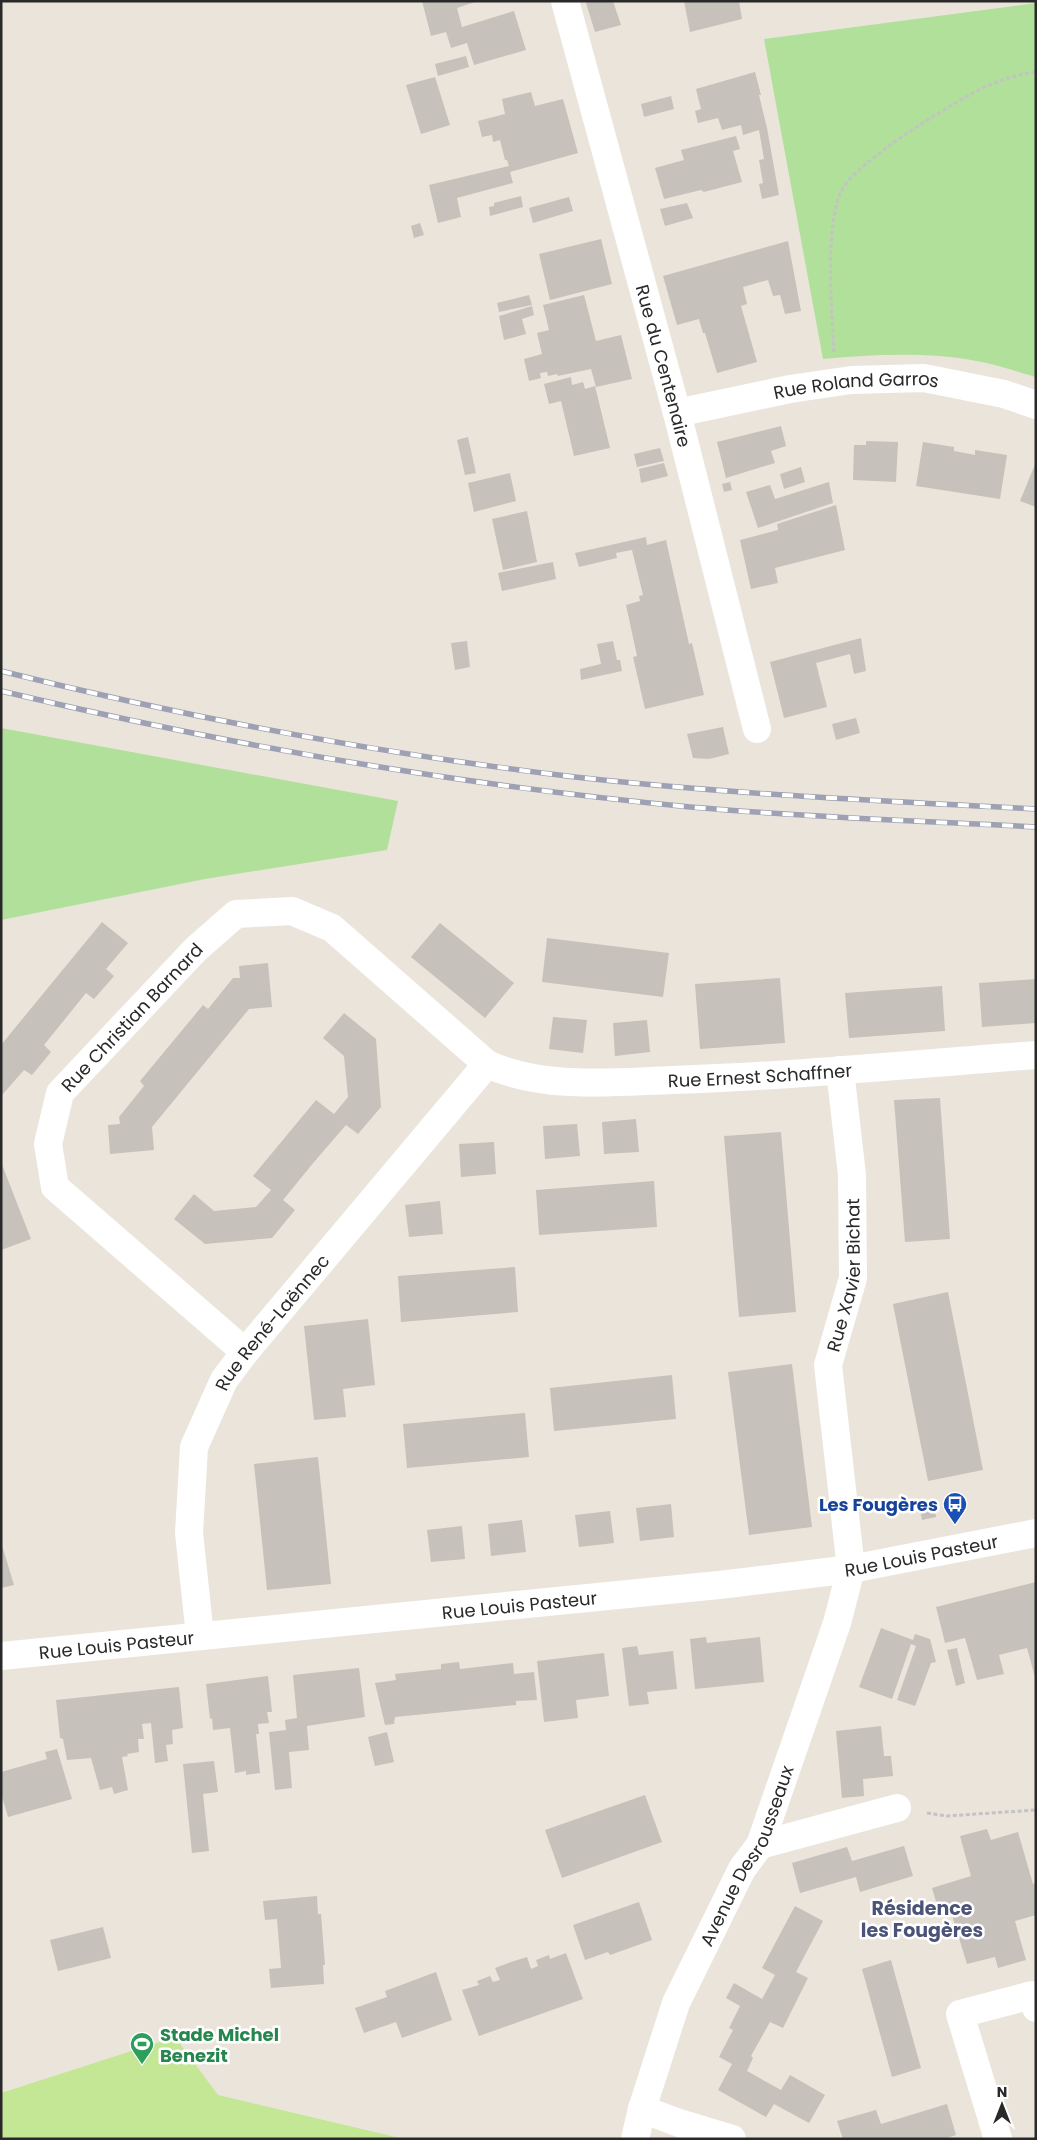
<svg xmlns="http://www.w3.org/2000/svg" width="1037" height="2140" viewBox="0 0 1037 2140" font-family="Poppins,sans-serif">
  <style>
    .green { fill: #b0e099 }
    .pitch { fill: #c3e795 }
    .building { fill: #c6c1bb }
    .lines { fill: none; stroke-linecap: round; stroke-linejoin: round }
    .path { stroke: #c3c3c3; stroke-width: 3; stroke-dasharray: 4 2.5; stroke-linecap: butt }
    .minor { stroke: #fff; stroke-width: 28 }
    .rail-casing { stroke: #9ea1b3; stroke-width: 5.5 }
    .rail { stroke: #fff; stroke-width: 4; stroke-dasharray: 11; stroke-linecap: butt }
    .labels { text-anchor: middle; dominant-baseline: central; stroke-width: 5; stroke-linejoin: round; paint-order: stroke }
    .street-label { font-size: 18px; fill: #292929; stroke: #fff }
    .transit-label { font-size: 18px; font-weight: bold; fill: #164399; stroke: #fff; text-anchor: end }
    .leisure-label { font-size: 18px; font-weight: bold; fill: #27864d; stroke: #fff; text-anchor: start }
    .neighbourhood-label { font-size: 19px; font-weight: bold; fill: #4b5378; stroke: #fff }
  </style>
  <rect width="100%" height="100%" fill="#ebe4db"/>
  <g class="green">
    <path d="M1036,3V377C1021,373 1006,368 991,364C938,351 877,354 823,359L764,39Z"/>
    <polygon points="1,728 398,801 387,850 205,879 1,920"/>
  </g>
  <polygon class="pitch" points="175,2037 218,2095 404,2139 1,2139 1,2093"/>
  <g class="building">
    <polygon points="422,1 478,1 457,8 462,27 514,11 526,50 474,65 467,43 451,48 446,32 431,36"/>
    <polygon points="590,1 613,1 621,25 595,32 586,3"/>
    <polygon points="684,1 739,1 742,19 690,32"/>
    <polygon points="466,56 469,67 438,76 435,64"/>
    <polygon points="755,72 761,95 759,95 767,128 779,195 762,199 759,184 763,183 759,160 764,159 759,130 743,135 741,125 722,130 718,118 698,123 695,111 701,109 696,89"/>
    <polygon points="435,77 450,125 421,134 406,85"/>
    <polygon points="531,92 535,106 563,99 578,153 510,172 513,183 457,198 461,217 438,223 429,185 509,166 507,160 505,160 500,140 493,142 492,135 482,137 478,121 505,114 502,99"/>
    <polygon points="671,96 674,109 644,117 641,104"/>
    <polygon points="736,136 740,149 733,151 742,182 704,192 701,190 664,199 655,168 684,160 681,150"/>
    <polygon points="521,196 523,207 490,216 489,207 494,206 494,203"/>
    <polygon points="569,197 573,211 533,223 529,208"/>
    <polygon points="687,203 693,218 665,226 660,209"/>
    <polygon points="420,223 424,235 414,238 411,226"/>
    <polygon points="601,239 612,284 550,300 539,254"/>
    <polygon points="788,241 801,311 785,314 780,295 773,296 768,280 743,287 747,304 741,306 757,362 717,373 705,333 703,333 699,319 677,325 663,276"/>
    <polygon points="529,295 532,305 499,312 497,303"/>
    <polygon points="584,295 596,341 621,335 632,379 596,387 591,369 558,376 557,374 548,376 547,372 540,373 541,378 529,381 524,359 542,354 537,333 549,330 543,305"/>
    <polygon points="532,306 534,315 522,319 526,334 504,340 499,316"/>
    <polygon points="571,377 572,385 583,382 585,389 595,386 610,448 574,456 561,401 549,404 544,384"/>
    <polygon points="781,426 786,446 771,451 775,463 726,478 717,442"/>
    <polygon points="468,437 476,473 465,475 457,440"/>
    <polygon points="866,441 898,442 896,482 853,480 854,445 866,445"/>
    <polygon points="923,442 954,447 954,451 975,455 975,450 1007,455 1000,499 916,486"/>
    <polygon points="660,448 664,461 637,467 634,454"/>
    <polygon points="1036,462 1036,507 1020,501"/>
    <polygon points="664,463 668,476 641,483 639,469"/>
    <polygon points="801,467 805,482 784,489 780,474"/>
    <polygon points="510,473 516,501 474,512 468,483"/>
    <polygon points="730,482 732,490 724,492 722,484"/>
    <polygon points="829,482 833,503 758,528 746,492 770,485 775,499"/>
    <polygon points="836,505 845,550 775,568 778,583 751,589 740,540 778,530 777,524"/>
    <polygon points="527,511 537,562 503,570 492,519"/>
    <polygon points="646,537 647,545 666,540 689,644 692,643 704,695 645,709 633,657 637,656 626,605 640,601 639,596 643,595 632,550 616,553 617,558 579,567 575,553"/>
    <polygon points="553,562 556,579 502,591 498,573"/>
    <polygon points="861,638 866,671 854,674 850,654 816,663 827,707 784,718 770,662"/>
    <polygon points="467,641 470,667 455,670 451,643"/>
    <polygon points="613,641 617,660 620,660 622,671 581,680 580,669 601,664 597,644"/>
    <polygon points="856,718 860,733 836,740 832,724"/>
    <polygon points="723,727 729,754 709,759 693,758 687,734"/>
    <polygon points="102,922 128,943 106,969 114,976 94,999 86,993 44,1045 51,1052 32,1075 24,1070 2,1095 1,1045"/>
    <polygon points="440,923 514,983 485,1018 411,957"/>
    <polygon points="547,938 669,953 663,997 542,982"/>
    <polygon points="268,963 272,1007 249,1009 152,1127 154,1150 110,1154 108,1125 120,1124 119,1117 144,1086 140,1081 203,1005 208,1009 233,978 240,978 239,966"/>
    <polygon points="780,978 785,1043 700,1049 695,984"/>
    <polygon points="1036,979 1036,1023 982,1027 979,983"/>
    <polygon points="942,986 945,1031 849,1038 845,993"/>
    <polygon points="344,1013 376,1039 381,1107 358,1134 346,1125 314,1162 283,1200 295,1210 272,1238 205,1244 174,1219 194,1194 214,1211 256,1207 271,1190 253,1176 316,1100 334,1114 348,1097 344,1056 323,1038"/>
    <polygon points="553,1017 587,1020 583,1053 549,1049"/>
    <polygon points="647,1020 650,1052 615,1056 613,1023"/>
    <polygon points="940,1098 950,1239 905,1242 894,1100"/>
    <polygon points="636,1119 639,1152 604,1154 602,1122"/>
    <polygon points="577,1124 580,1156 545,1159 543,1126"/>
    <polygon points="781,1132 796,1312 739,1317 724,1136"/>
    <polygon points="494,1142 496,1174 461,1177 459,1144"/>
    <polygon points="1,1162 31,1239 1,1250"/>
    <polygon points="654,1181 657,1227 539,1235 536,1190"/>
    <polygon points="440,1201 443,1234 409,1237 405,1205"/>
    <polygon points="515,1267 518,1312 401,1322 398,1276"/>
    <polygon points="948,1292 983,1470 928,1481 893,1304"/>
    <polygon points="368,1319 375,1385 343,1389 346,1417 314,1420 304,1326"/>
    <polygon points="792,1364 812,1527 749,1535 728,1372"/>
    <polygon points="672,1375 676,1419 554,1431 550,1388"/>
    <polygon points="525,1413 529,1457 407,1468 403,1424"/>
    <polygon points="318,1457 331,1584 267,1590 254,1464"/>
    <polygon points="934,1503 936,1517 922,1520 919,1505"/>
    <polygon points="671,1504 674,1537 640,1541 636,1508"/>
    <polygon points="610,1511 614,1543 579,1547 575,1515"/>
    <polygon points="522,1520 526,1552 491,1556 488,1524"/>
    <polygon points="462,1526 465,1559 431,1562 427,1530"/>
    <polygon points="1,1542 14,1585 1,1588"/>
    <polygon points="1036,1582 1036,1681 1027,1648 999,1655 1004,1674 977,1680 965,1638 945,1643 936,1607"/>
    <polygon points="881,1628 913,1640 915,1634 930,1639 936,1662 931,1663 915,1706 897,1700 916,1646 911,1644 892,1699 859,1687"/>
    <polygon points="706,1637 707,1643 760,1637 764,1682 695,1689 690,1639"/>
    <polygon points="637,1646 639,1655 673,1651 677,1689 647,1692 649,1704 629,1706 622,1648"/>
    <polygon points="957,1648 965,1683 956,1686 947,1650"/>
    <polygon points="604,1653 609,1696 576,1700 578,1718 544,1722 537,1661"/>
    <polygon points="459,1662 460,1669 513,1663 514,1674 534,1672 537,1700 516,1701 516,1705 395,1717 394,1724 385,1725 375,1683 396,1680 395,1674 441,1669 441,1664"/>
    <polygon points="359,1668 365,1717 307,1726 309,1750 289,1752 292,1788 275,1790 269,1732 286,1730 285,1720 297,1718 293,1675"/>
    <polygon points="268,1676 272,1712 267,1712 269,1723 258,1724 259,1734 256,1734 260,1773 246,1775 246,1771 235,1773 230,1728 213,1730 212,1718 210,1719 206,1684"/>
    <polygon points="179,1687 183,1728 172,1730 173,1744 166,1745 168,1761 155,1763 151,1723 142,1724 144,1739 138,1739 139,1752 127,1754 128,1756 122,1757 128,1790 114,1794 112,1787 100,1790 91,1758 67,1760 63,1739 60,1738 56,1700"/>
    <polygon points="881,1726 884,1756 891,1756 893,1776 863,1779 864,1796 842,1798 836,1731"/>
    <polygon points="387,1732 394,1762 375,1766 368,1737"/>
    <polygon points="57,1749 72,1799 8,1817 1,1793 1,1772 47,1759 45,1752"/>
    <polygon points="214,1761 218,1792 203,1794 209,1851 192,1853 183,1764"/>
    <polygon points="645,1795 662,1842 562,1878 545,1830"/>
    <polygon points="987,1829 991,1840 1018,1832 1033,1884 1036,1883 1036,1915 1015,1921 1026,1960 998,1968 995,1957 967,1964 951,1912 940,1915 932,1888 971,1876 960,1836"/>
    <polygon points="904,1846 913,1876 860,1892 856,1877 800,1893 792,1863 847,1847 852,1861"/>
    <polygon points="317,1896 318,1914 321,1914 325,1965 323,1965 324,1984 271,1988 269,1969 281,1968 277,1919 265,1920 263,1901"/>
    <polygon points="639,1902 652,1940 610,1955 608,1952 585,1960 573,1925"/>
    <polygon points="795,1906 823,1921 796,1972 808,1978 783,2028 770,2022 751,2056 753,2058 747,2071 781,2090 790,2075 825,2095 809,2123 774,2104 766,2117 718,2090 732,2064 719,2057 733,2030 729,2028 740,2006 726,1998 734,1983 762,1999 775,1975 762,1968"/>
    <polygon points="103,1927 111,1958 58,1971 50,1940"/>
    <polygon points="566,1953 583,1999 479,2036 462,1990 479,1985 477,1981 490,1976 493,1982 500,1980 495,1968 511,1962 527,1957 531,1969 538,1966 536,1960 549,1955 550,1959"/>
    <polygon points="891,1960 921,2068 892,2077 862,1969"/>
    <polygon points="436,1972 452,2020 402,2038 396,2022 364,2033 355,2008 387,1997 385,1991"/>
    <polygon points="947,2104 956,2135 944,2139 843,2139 837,2121 876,2110 881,2124"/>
  </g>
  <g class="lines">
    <g class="path">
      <path d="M834,352C832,311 824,225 842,190C855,162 958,99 989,85C1004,79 1019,74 1036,72"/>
      <polyline points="927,1813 947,1816 1036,1810"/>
    </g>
    <g class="minor">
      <path id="s1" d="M565,1L677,413L757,729"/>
      <path id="s2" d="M677,413L790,389L851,380L924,378L1004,394L1036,405"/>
      <path id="s3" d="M245,1352L55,1187L48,1144L60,1093L196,949L236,914L292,911L332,928L487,1064C544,1090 612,1082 673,1080C794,1076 915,1064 1036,1055"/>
      <path id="s4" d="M200,1636L189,1533L194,1447L224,1380L245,1352L487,1064"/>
      <path id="s5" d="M1,1656L719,1585L851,1569L1036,1533"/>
      <polyline points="760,1845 897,1808"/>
      <polyline points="642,2109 679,2123 732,2139"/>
      <path id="s6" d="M635,2139L642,2109L676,2003L742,1869L760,1845L837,1623L851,1569L828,1365L853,1278L852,1175L840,1070"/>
      <polyline points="998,2139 960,2014 1032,1995 1036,2008"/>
    </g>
    <g class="rail-casing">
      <g id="rail">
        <path d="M1,671C189,718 382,754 575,777C728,794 882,801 1036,809"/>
        <path d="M1,691C228,745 458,785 690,807C805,817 920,821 1036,827"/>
      </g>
    </g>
    <use href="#rail" class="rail"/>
  </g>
  <defs>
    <g id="bus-pin" transform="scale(1.25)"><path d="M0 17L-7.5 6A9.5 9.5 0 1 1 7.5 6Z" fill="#1a4fb4" stroke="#fff"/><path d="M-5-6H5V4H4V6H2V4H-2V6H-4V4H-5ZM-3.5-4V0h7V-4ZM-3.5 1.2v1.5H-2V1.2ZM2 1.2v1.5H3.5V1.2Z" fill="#fff"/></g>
    <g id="stadium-pin" transform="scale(1.25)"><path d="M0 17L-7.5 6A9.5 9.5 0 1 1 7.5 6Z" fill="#2e9e5b" stroke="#fff"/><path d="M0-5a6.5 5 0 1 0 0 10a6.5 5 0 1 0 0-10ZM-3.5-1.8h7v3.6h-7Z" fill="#fff"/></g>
  </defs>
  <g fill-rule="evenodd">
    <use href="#bus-pin" x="955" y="1504"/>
    <use href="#stadium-pin" x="142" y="2044"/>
  </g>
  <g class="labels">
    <g class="street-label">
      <text stroke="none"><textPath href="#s1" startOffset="378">Rue du Centenaire</textPath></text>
      <text stroke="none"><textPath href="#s2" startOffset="182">Rue Roland Garros</textPath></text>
      <text stroke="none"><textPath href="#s3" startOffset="452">Rue Christian Barnard</textPath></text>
      <text stroke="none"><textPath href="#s3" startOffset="1180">Rue Ernest Schaffner</textPath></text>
      <text stroke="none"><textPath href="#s6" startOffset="910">Rue Xavier Bichat</textPath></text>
      <text stroke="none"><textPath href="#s4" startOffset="338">Rue René-Laënnec</textPath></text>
      <text stroke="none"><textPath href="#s5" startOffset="926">Rue Louis Pasteur</textPath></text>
      <text stroke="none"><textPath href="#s5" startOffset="521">Rue Louis Pasteur</textPath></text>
      <text stroke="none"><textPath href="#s5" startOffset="116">Rue Louis Pasteur</textPath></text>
      <text stroke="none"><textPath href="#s6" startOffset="306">Avenue Desrousseaux</textPath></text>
    </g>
    <g class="transit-label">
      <text x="938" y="1504">Les Fougères</text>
    </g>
    <g class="leisure-label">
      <text x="160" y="2034">Stade Michel<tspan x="160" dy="21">Benezit</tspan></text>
    </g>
    <g class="neighbourhood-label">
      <text x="922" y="1908">Résidence<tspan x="922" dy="22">les Fougères</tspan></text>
    </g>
  </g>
  <rect width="1037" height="2140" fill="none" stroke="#292929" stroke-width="5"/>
  <g transform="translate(1002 2105)" stroke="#ffffff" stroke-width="4" paint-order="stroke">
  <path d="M0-4L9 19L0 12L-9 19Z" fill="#292929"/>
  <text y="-8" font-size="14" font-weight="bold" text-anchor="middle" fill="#292929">N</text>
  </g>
</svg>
